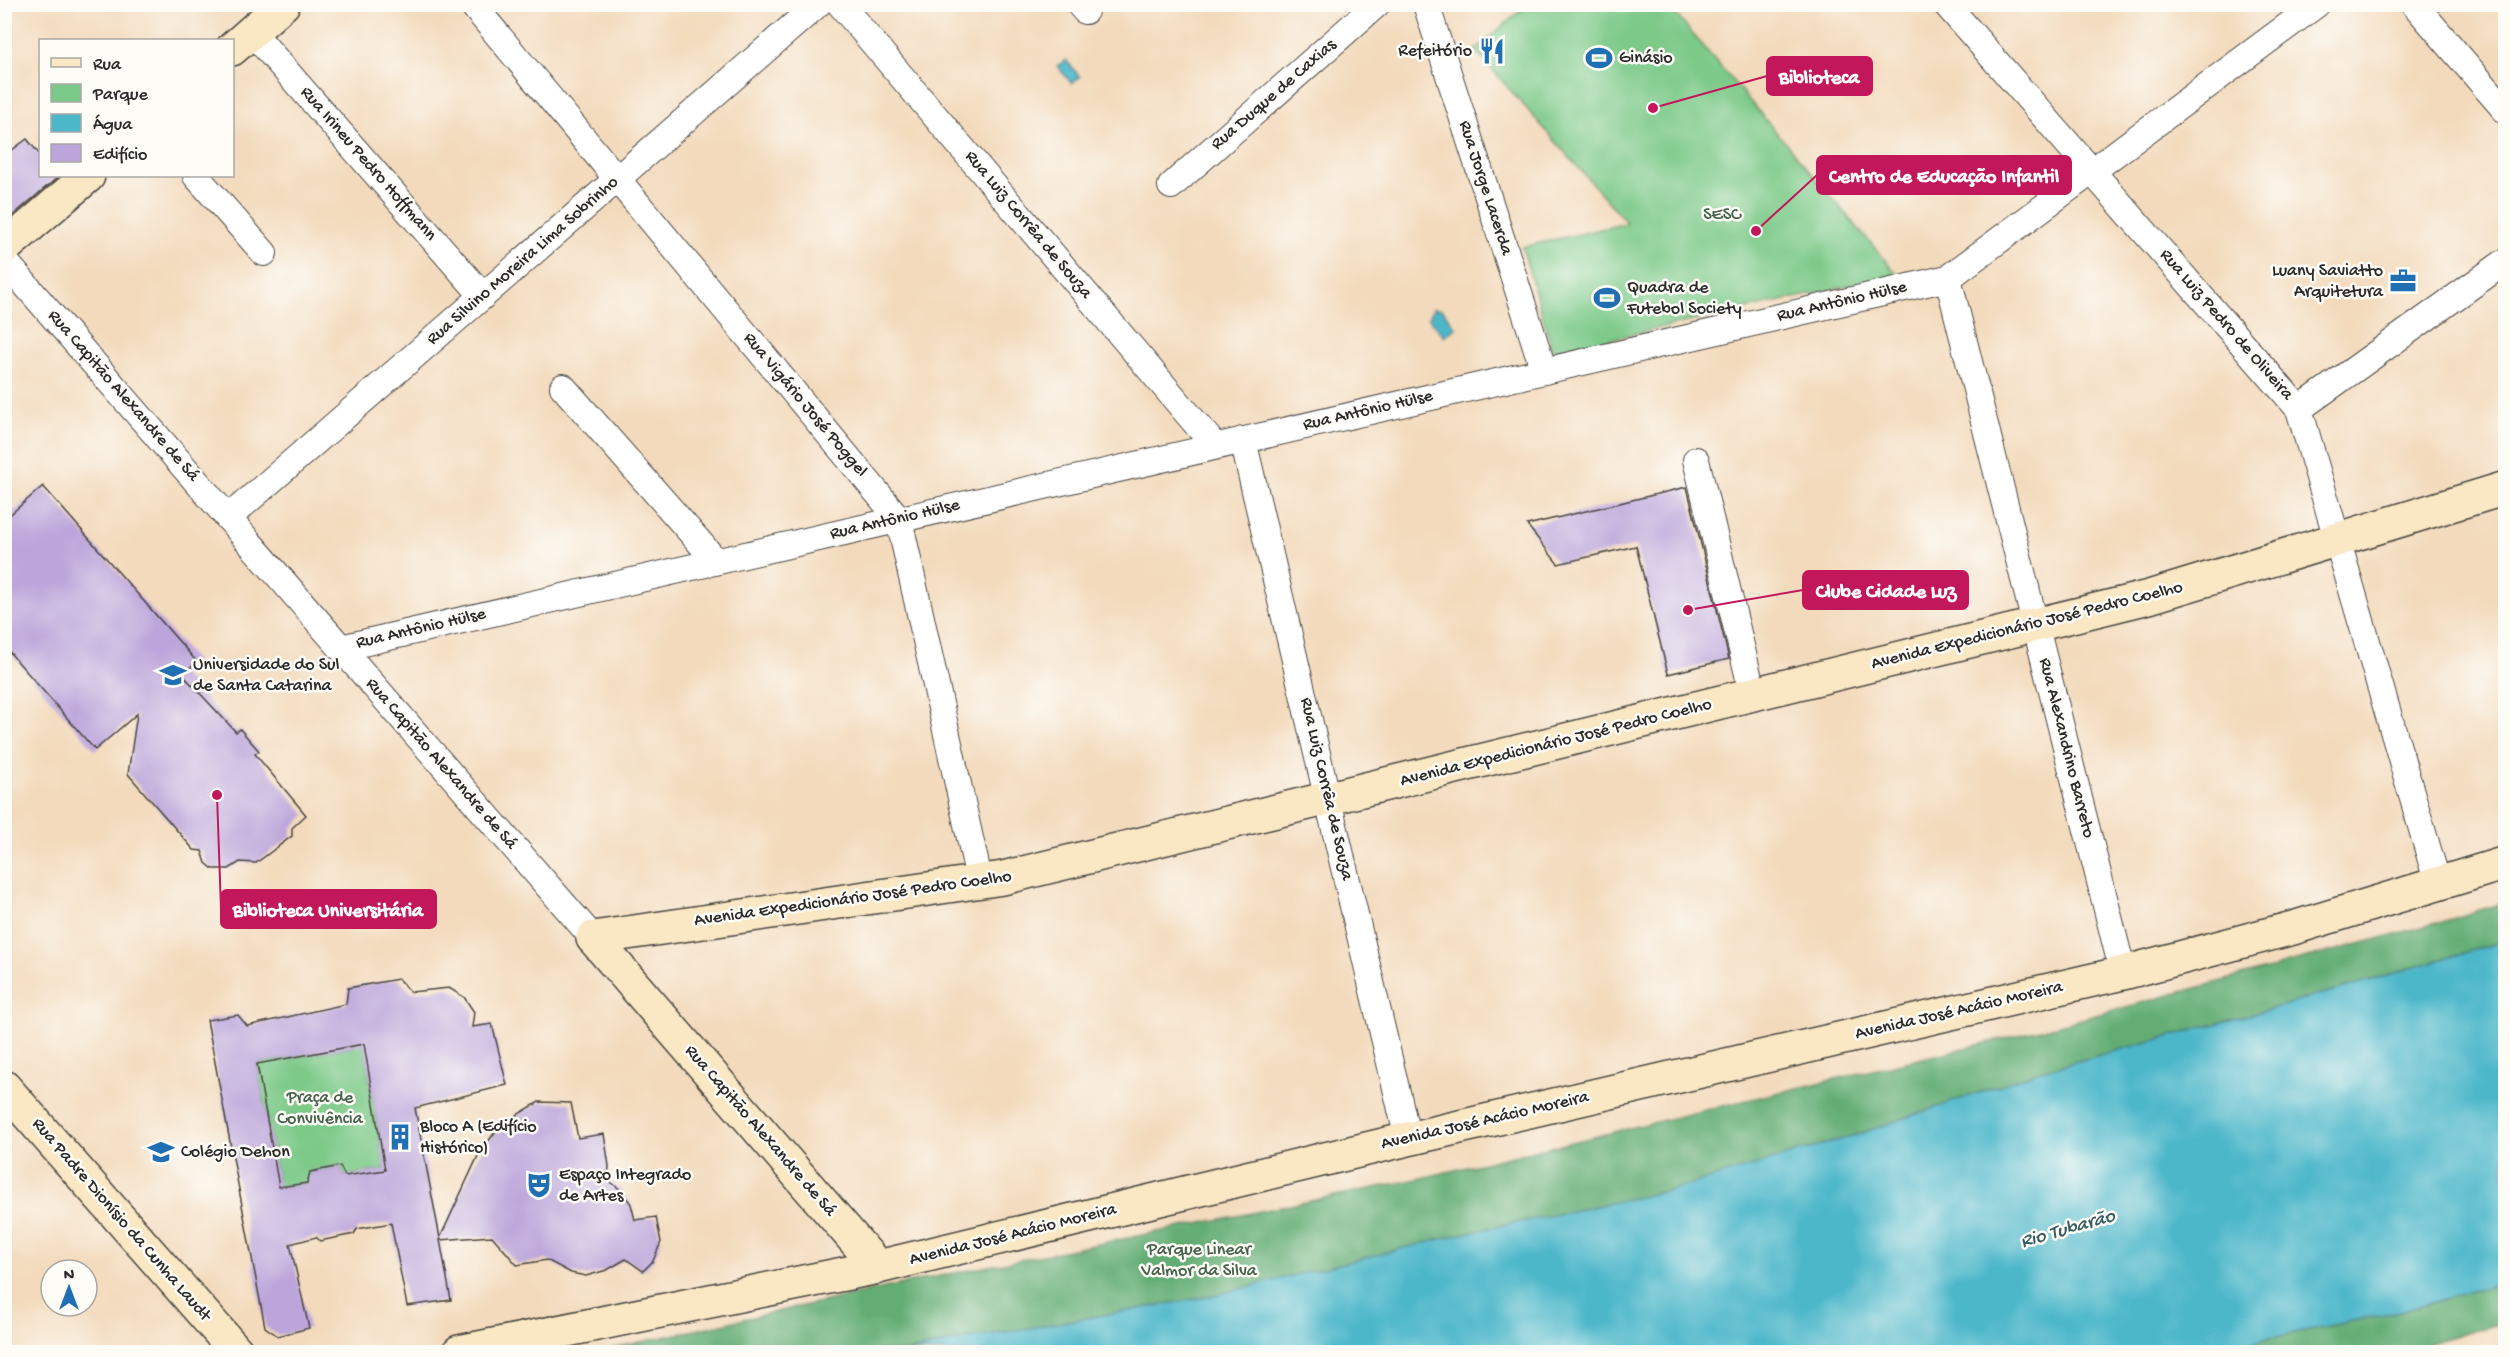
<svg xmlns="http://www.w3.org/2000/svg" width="2510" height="1357" viewBox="0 0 2510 1357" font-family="'Gochi Hand',sans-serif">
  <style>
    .green { fill: #7bc988; stroke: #537a5a; stroke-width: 1.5 }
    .forest { fill: #64ad74; stroke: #486c50; stroke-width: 1.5 }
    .water { fill: #4db7ca; stroke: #3c717a; stroke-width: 1.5 }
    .building { fill: #bca5da; fill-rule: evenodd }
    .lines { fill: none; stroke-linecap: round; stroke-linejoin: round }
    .street-casing { stroke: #494541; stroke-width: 28 }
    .secondary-casing { stroke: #494541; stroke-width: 36 }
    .street { stroke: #fff; stroke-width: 26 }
    .secondary { stroke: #fae7c3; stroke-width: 33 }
    .labels { text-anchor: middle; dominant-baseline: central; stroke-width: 5; stroke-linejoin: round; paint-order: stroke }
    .poi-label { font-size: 18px; fill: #2b2b2b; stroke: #fdfcf7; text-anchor: start }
    .street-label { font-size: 18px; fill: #2b2b2b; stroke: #fdfcf7 }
    .park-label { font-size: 18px; fill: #47624c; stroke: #fdfcf7 }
    .water-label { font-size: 20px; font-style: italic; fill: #375c63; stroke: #fdfcf7 }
    .leader { fill: none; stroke: #c2185b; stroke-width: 2 }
    .callout-dot { fill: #c2185b; stroke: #fdfcf7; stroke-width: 2 }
    .callout { fill: #c2185b; stroke: #c2185b; stroke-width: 2 }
    .callout-label { font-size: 20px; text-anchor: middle; font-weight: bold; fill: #fff }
  </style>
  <rect width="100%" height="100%" fill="#fdfcf7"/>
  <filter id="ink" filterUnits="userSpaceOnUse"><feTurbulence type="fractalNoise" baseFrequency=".0167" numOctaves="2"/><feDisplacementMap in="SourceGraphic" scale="12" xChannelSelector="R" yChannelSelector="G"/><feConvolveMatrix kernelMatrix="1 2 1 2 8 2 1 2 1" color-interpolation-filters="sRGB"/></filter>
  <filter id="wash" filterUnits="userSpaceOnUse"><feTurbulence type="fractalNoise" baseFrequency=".008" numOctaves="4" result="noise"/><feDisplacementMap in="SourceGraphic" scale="24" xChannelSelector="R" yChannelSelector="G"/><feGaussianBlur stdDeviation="1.35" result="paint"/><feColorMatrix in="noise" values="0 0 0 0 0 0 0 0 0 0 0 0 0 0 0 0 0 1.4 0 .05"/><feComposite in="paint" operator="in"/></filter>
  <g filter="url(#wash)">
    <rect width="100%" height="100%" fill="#f3dabc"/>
    <g class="green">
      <polygon points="1527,5 1668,5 1898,275 1553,352 1522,247 1627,223 1475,50"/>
      <polygon points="364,1044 385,1170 345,1176 340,1166 311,1172 307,1183 279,1187 257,1064"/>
    </g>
    <g class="forest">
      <polygon points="2505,902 2505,941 2271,1009 2041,1071 1859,1134 1672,1190 1453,1236 1207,1297 977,1337 906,1352 596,1352 920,1280 1413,1180 2048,1028 2455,918"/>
      <polygon points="2505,1281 2505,1322 2398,1352 2203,1352 2414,1308"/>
    </g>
    <g class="water">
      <polygon points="1066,60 1080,77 1072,84 1057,66"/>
      <polygon points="1433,308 1443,310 1456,328 1444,336 1429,318"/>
      <polygon points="2505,941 2505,1281 2414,1308 2203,1352 906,1352 977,1337 1207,1297 1453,1236 1672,1190 1859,1134 2041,1071 2271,1009"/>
    </g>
    <g id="blocks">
      <g class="building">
        <polygon points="27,139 40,155 40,176 59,176 4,223 4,156"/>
        <polygon points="43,486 197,662 182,674 236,732 240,729 259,751 255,754 306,815 292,828 292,836 256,863 240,862 229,869 213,869 206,863 202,851 194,850 128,774 137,714 95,750 4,646 4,520"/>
        <polygon points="1687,487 1729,659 1668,674 1636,546 1558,564 1527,525"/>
        <path d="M398,979L411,992L449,988L464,997L474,1012L472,1027L492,1024L507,1085L415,1108L440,1238L478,1156L500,1125L539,1102L571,1103L578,1138L604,1134L609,1166L608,1180L622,1191L631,1204L635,1220L656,1217L661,1242L653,1261L643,1271L626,1259L607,1270L586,1276L571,1273L547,1260L517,1265L492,1236L440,1240L451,1300L407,1306L391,1223L357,1229L354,1234L320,1241L316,1237L290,1244L309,1328L278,1336L265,1327L207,1020L238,1015L247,1026L346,1004L348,988ZM364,1044L385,1170L345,1176L340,1166L310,1172L307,1183L279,1187L257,1064Z"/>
      </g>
    </g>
  </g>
  <g filter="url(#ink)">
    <use href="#blocks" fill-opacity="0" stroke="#494541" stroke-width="1.5"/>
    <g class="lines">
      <g class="street-casing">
        <g id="street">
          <polyline points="472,4 899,519 980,883"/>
          <polyline points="840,4 1215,446"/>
          <polyline points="1079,4 1085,11"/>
          <polyline points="1426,4 1544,371"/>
          <polyline points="1946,4 2299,409 2438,884"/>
          <polyline points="2414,4 2506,111"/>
          <polyline points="252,32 483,296"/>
          <polyline points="196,176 264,253"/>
          <polyline points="1171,186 1377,4"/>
          <polyline points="4,260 593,938"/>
          <polyline points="1948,278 2123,973"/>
          <polyline points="563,387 716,561"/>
          <polyline points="2299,409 2506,261"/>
          <polyline points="1243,440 1408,1139"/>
          <polyline points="1696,460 1753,695"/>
          <polyline points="228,518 818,4"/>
          <polyline points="341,648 1948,278 2317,4"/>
        </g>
      </g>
      <g class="secondary-casing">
        <g id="secondary">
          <polyline points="232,49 283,4"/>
          <polyline points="4,248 88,176"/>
          <polyline points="593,938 1003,878 2149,597 2506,488"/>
          <polyline points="593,938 878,1267"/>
          <polyline points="4,1087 237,1352"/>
          <polyline points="459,1352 878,1267 1408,1139 2123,973 2293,928 2506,863"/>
        </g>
      </g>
      <use href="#street" class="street"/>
      <use href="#secondary" class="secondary"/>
    </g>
  </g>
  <defs>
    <g id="restaurant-bare" transform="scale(2.07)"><path d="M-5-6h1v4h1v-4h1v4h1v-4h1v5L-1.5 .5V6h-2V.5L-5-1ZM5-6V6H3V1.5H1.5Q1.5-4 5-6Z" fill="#1f6fb2" stroke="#fdfcf7" stroke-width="2.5" paint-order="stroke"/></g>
    <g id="stadium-bare" transform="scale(2.07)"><path d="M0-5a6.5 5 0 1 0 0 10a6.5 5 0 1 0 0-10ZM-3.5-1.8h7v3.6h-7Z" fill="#1f6fb2" stroke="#fdfcf7" stroke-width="2.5" paint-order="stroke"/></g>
    <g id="office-bare" transform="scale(2.07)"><path d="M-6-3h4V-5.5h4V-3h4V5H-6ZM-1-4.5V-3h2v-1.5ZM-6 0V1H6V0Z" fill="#1f6fb2" stroke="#fdfcf7" stroke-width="2.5" paint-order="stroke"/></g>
    <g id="university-bare" transform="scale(2.07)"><path d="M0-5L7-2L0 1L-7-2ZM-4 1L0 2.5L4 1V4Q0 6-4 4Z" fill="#1f6fb2" stroke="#fdfcf7" stroke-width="2.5" paint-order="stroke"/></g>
    <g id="building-bare" transform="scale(2.07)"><path d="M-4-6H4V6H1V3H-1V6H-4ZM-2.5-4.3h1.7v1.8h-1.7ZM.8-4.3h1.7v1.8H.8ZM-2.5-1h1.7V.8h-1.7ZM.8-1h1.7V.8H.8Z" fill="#1f6fb2" stroke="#fdfcf7" stroke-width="2.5" paint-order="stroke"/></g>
    <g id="school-bare" transform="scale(2.07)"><path d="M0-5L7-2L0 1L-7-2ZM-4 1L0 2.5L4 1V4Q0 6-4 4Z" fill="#1f6fb2" stroke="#fdfcf7" stroke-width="2.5" paint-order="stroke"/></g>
    <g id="theatre-bare" transform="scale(2.07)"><path d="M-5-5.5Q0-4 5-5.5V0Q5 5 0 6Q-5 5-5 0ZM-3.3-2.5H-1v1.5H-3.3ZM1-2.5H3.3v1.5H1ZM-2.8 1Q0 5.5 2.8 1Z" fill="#1f6fb2" stroke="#fdfcf7" stroke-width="2.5" paint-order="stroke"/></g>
  </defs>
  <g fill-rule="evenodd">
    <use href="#restaurant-bare" x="1492" y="51"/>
    <use href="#stadium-bare" x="1599" y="58"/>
    <use href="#office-bare" x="2403" y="281"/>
    <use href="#stadium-bare" x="1607" y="298"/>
    <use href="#university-bare" x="173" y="675"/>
    <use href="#building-bare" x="400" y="1137"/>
    <use href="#school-bare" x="161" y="1152"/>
    <use href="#theatre-bare" x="539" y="1185"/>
  </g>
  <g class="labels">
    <g class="poi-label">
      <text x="1472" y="51" text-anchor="end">Refeitório</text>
      <text x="1619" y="58">Ginásio</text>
      <text x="2383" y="271" text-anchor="end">Luany Saviatto<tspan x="2383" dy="21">Arquitetura</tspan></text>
      <text x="1627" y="288">Quadra de<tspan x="1627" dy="21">Futebol Society</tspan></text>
      <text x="193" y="665">Universidade do Sul<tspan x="193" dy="21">de Santa Catarina</tspan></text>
      <text x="420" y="1127">Bloco A (Edifício<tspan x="420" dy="21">Histórico)</tspan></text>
      <text x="181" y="1152">Colégio Dehon</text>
      <text x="559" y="1175">Espaço Integrado<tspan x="559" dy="21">de Artes</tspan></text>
    </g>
    <g class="street-label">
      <text transform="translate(1274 95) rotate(-41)">Rua Duque de Caxias</text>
      <text transform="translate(368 164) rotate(49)">Rua Irineu Pedro Hoffmann</text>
      <text transform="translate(1485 188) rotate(72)">Rua Jorge Lacerda</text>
      <text transform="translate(1028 225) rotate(50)">Rua Luiz Corrêa de Souza</text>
      <text transform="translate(523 261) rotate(-41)">Rua Silvino Moreira Lima Sobrinho</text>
      <text transform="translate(1842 302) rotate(-13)">Rua Antônio Hülse</text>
      <text transform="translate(2226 325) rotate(49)">Rua Luiz Pedro de Oliveira</text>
      <text transform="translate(123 396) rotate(49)">Rua Capitão Alexandre de Sá</text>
      <text transform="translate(805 405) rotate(50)">Rua Vigário José Poggel</text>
      <text transform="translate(1368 411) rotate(-13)">Rua Antônio Hülse</text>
      <text transform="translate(895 520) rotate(-13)">Rua Antônio Hülse</text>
      <text transform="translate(2027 626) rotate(-14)">Avenida Expedicionário José Pedro Coelho</text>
      <text transform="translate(421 629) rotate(-13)">Rua Antônio Hülse</text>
      <text transform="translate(1556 743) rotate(-14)">Avenida Expedicionário José Pedro Coelho</text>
      <text transform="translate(2066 748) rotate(76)">Rua Alexandrino Barreto</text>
      <text transform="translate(441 764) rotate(49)">Rua Capitão Alexandre de Sá</text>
      <text transform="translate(1326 789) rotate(77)">Rua Luiz Corrêa de Souza</text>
      <text transform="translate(853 899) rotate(-8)">Avenida Expedicionário José Pedro Coelho</text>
      <text transform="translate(1959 1011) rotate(-13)">Avenida José Acácio Moreira</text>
      <text transform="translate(1485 1121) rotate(-13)">Avenida José Acácio Moreira</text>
      <text transform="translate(760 1131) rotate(49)">Rua Capitão Alexandre de Sá</text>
      <text transform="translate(121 1220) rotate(49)">Rua Padre Dionísio da Cunha Laudt</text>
      <text transform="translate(1013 1235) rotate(-14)">Avenida José Acácio Moreira</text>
    </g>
    <g class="park-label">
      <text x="1722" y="215">SESC</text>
      <text x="320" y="1098">Praça de<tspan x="320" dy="21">Convivência</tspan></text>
      <text x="1199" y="1250">Parque Linear<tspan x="1199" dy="21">Valmor da Silva</tspan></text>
    </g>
    <g class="water-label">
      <text transform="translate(2068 1230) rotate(-16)">Rio Tubarão</text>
    </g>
  </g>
  <path class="leader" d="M1653 108L1767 76M1756 231L1817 175M1688 610L1803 590M217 795L221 909"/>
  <g class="callout-dot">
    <circle cx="1653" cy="108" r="6"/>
    <circle cx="1756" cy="231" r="6"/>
    <circle cx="1688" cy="610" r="6"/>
    <circle cx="217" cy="795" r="6"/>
  </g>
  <g class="callout">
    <rect x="1767" y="57" width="105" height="38" rx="6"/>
    <rect x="1817" y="156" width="254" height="38" rx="6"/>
    <rect x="1803" y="571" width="165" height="38" rx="6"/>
    <rect x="221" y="890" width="215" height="38" rx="6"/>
  </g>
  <g class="callout-label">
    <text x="1819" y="83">Biblioteca</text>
    <text x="1944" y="182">Centro de Educação Infantil</text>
    <text x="1886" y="597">Clube Cidade Luz</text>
    <text x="328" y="916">Biblioteca Universitária</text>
  </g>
  <rect width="2510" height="1357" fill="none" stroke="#fdfcf7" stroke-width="24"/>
  <rect x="39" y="39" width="195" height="138" fill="#fdfcf7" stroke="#a9a8a5" stroke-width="1.5"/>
  <rect x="51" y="58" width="30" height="9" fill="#fae7c3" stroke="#a9a8a5" stroke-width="1.5"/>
  <text x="93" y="69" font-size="18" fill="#2b2b2b">Rua</text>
  <rect x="51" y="84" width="30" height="18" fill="#7bc988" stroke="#a9a8a5" stroke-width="1.5"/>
  <text x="93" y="99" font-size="18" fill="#2b2b2b">Parque</text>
  <rect x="51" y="114" width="30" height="18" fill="#4db7ca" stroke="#a9a8a5" stroke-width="1.5"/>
  <text x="93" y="129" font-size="18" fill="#2b2b2b">Água</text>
  <rect x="51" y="144" width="30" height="18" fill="#bca5da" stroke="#a9a8a5" stroke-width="1.5"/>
  <text x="93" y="159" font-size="18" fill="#2b2b2b">Edifício</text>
  <g transform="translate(69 1288)"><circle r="28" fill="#fdfcf7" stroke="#a9a8a5" stroke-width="1.5"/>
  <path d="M0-4.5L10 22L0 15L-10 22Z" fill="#1f6fb2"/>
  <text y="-9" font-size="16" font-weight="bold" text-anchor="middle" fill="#2b2b2b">N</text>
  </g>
</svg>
